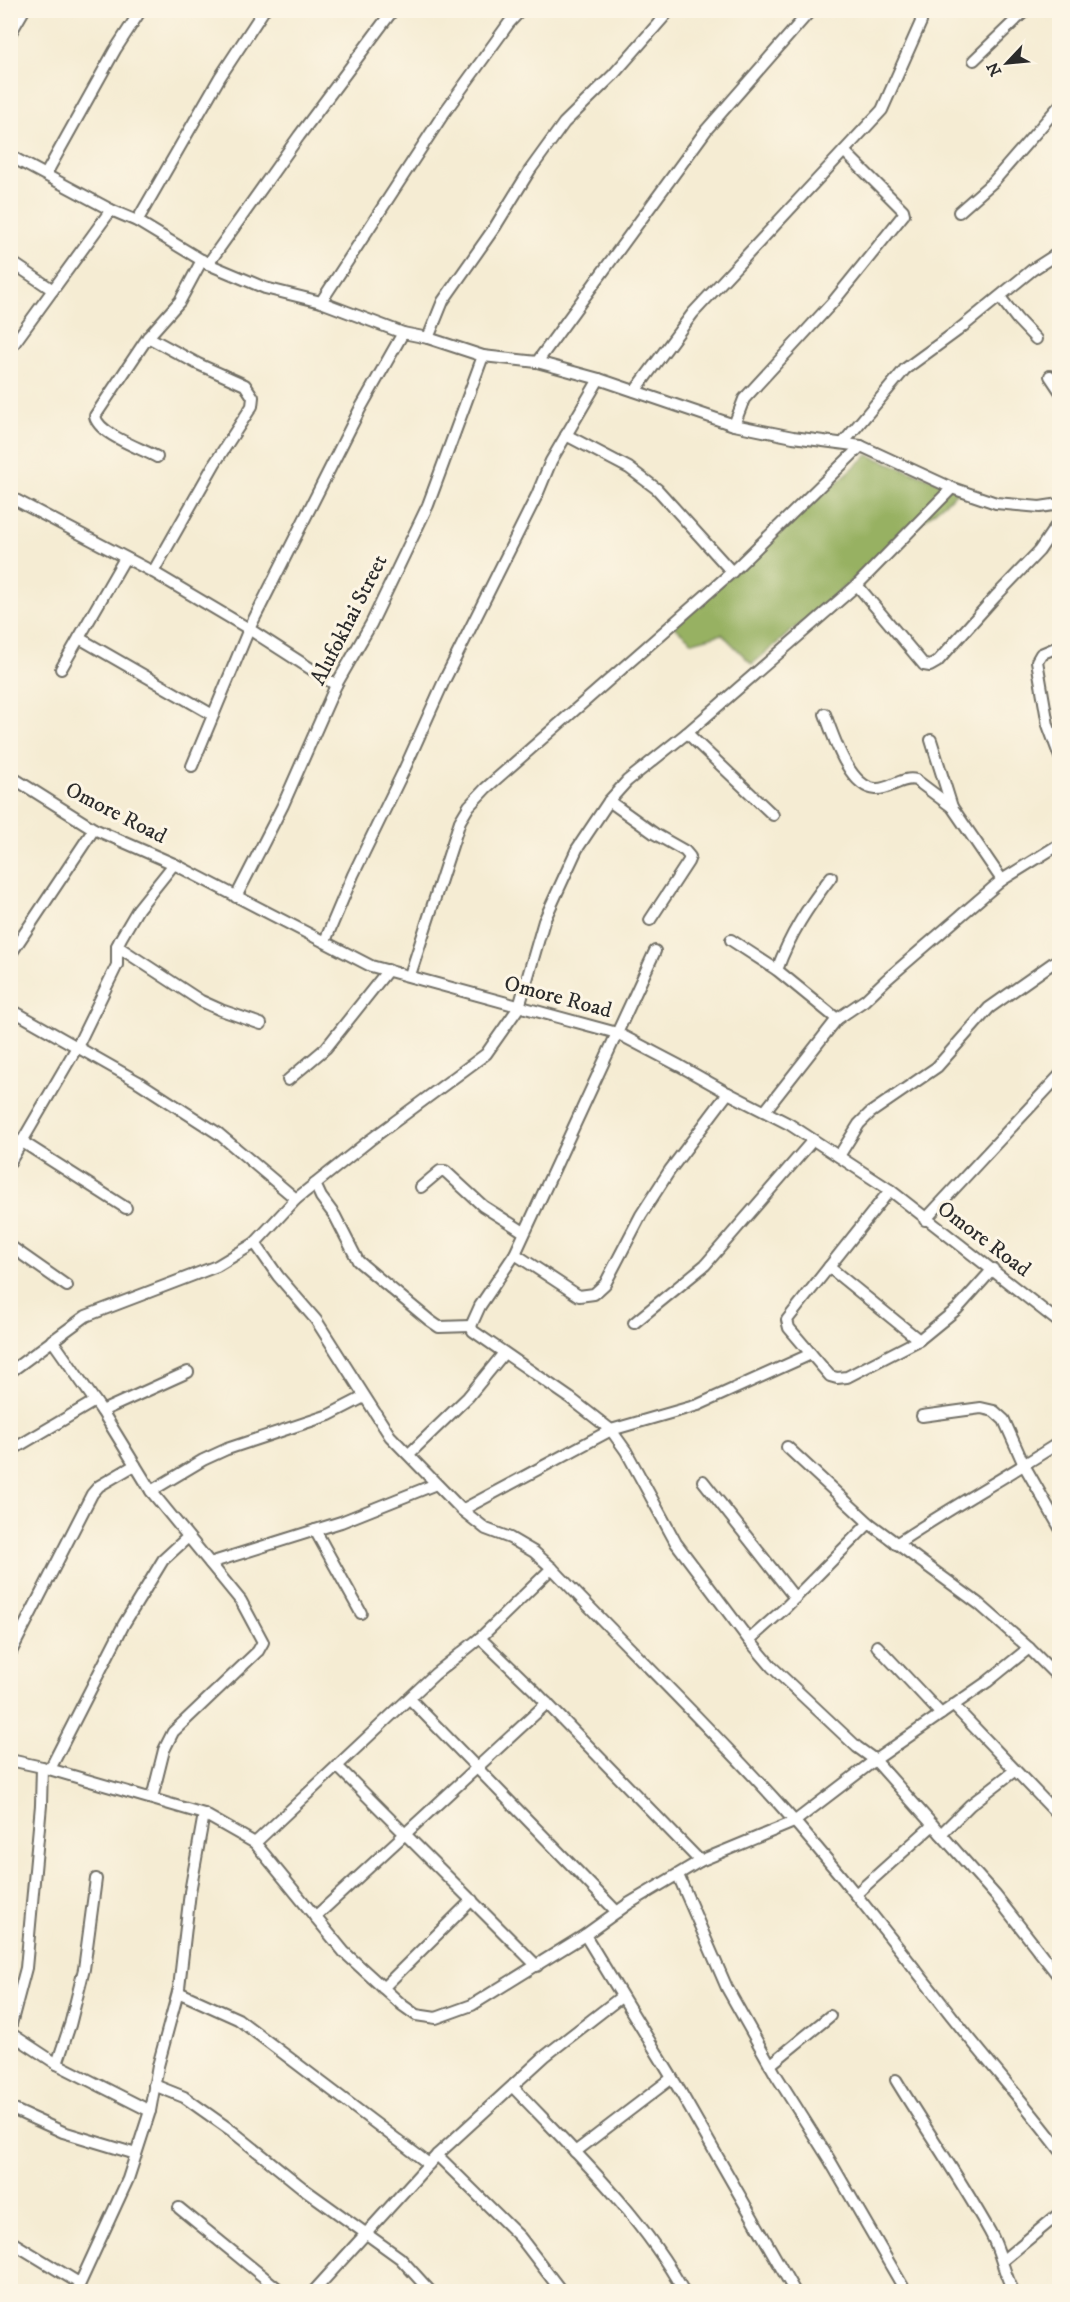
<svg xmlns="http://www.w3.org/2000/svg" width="1070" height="2302" viewBox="0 0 1070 2302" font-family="'IM FELL DW Pica',serif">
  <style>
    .forest { fill: #97b162; stroke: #616e46; stroke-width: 1.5 }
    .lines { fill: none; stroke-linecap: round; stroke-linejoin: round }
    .minor-casing { stroke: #726f66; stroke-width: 14 }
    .minor { stroke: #fff; stroke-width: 10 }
    .labels { text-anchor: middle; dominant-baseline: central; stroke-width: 6; stroke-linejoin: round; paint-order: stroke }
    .street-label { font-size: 22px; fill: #2b2b2b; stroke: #fcf5e5 }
  </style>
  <rect width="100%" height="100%" fill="#fcf5e5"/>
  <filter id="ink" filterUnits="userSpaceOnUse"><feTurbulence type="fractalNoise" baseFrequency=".0167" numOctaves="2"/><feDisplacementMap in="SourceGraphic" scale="12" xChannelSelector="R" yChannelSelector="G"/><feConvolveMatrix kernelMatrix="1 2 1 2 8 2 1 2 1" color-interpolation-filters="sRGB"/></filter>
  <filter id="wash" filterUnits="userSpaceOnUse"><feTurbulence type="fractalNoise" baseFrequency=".008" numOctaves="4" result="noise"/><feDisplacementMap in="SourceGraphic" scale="24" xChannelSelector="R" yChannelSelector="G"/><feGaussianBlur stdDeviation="1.35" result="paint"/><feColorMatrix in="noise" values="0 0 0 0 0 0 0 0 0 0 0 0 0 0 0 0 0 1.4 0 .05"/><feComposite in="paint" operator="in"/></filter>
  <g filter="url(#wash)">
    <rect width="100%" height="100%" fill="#f5ecd3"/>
    <polygon class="forest" points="868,455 960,490 752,664 722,634 693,642 673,626"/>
  </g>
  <g filter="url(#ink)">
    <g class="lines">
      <g class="minor-casing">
        <g id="minor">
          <polyline points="10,34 24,10"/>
          <polyline points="974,60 1026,10"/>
          <polyline points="10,156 111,210 137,221 208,264 265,288 321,302 403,333 428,338 483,356 537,362 599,379 734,425 793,437 861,446 952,488 996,503 1040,507 1060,504"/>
          <polyline points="46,174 115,50 141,10"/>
          <polyline points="959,212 993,182 1060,105"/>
          <polyline points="137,221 220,77 264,10"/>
          <polyline points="10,261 53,290"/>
          <polyline points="208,264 299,136 393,10"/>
          <polyline points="1000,297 1017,319 1036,339"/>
          <polyline points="321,302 444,113 509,23 521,10"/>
          <polyline points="148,337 198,364 245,385 253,397 252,406 215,463 153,572"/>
          <polyline points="428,338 443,301 495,227 530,170 564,123 613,75 670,10"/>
          <polyline points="10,349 111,210"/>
          <polyline points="537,362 707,129 811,10"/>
          <polyline points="1050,376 1060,391"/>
          <polyline points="635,391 693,313 882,110 921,22 920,10"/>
          <polyline points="734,425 744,399 833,302 904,214 903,210 844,151"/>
          <polyline points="566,435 629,468 657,489 732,572"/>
          <polyline points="843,443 905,369 957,331 1032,270 1060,252"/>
          <path d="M157,457C140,448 98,434 95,416L148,337L180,301L202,260"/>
          <polyline points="10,497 153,572 249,629 336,685"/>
          <polyline points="857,585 924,665 930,666 937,662 995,597 1039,551 1060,520"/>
          <polyline points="79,638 213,715"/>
          <polyline points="1060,646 1041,654 1037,661 1048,725 1060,757"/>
          <polyline points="61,669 125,558"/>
          <path d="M825,714C833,735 849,788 876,789C890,790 902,776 916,780L952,807L1002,880"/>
          <polyline points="687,733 773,815"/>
          <polyline points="931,740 952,807"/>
          <polyline points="192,766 249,629 360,409 403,333"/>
          <polyline points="10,776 94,829 174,864 371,966 617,1033 680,1066 728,1093 789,1124 890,1190 1060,1323"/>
          <polyline points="609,801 655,834 685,851 690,857 688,862 650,920"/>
          <polyline points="236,897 283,805 336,685 371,624 428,505 483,356"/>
          <polyline points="731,940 777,970 837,1019"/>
          <polyline points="325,941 353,875 404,770 444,681 537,495 551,461 599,379"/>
          <polyline points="117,946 201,1001 221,1010 261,1024"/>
          <polyline points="655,951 515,1254 480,1306 471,1326 473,1331 570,1398 611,1430 626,1451 676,1543 749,1640 772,1667 857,1747 875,1760 996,1896 1060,1978"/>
          <polyline points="10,955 94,829"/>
          <path d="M777,970C790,934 808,907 831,877"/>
          <polyline points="410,975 460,821 469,806 486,788 732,572 861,446"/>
          <polyline points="10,1009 137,1081 219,1134 296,1199"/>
          <polyline points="288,1080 326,1048 388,970"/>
          <polyline points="765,1111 837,1019 865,1000 886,980 1002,880 1060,844"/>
          <polyline points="21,1141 126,1208"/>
          <polyline points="839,1156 859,1124 870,1113 937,1067 989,1008 1060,958"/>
          <polyline points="10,1162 77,1047 117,965 117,946 121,938 138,909 174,864"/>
          <polyline points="315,1184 321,1197 335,1216 358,1261 429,1320 439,1327 471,1326"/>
          <polyline points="421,1187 440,1171 445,1171 483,1206 524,1232"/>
          <polyline points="890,1190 787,1320 789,1328 830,1376 837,1378 847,1377 919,1340 957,1309 993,1269"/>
          <polyline points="925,1220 1060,1075"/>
          <path d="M255,1243L278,1276L316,1320L390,1436L462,1510L486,1529L510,1538L534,1552L552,1568C627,1647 706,1723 779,1804C841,1873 897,1946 954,2019C989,2063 1026,2105 1060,2150"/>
          <polyline points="10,1246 67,1286"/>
          <polyline points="515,1254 579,1296 594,1294 605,1284 641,1215 670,1170 728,1093"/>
          <polyline points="829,1267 919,1340"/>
          <polyline points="634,1323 705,1265 813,1140"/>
          <polyline points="52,1340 102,1411 151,1491 241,1601 263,1642 258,1651 173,1732 164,1750 152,1798"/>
          <polyline points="10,1372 86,1316 217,1266 255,1243 296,1199 315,1184 370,1140 486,1054 519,1007 544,921 577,849 609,801 627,781 687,733 857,585 952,488"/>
          <polyline points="102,1411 188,1372"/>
          <polyline points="922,1416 981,1408 994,1411 1004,1420 1024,1465 1060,1528"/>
          <polyline points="787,1447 869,1523 979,1604 1029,1648 1060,1679"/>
          <polyline points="10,1451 95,1401"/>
          <polyline points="409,1454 468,1397 504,1353"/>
          <polyline points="703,1481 795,1598"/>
          <polyline points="151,1491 203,1460 227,1449 329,1415 364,1397"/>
          <polyline points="462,1510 611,1430 698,1405 811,1354"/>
          <polyline points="315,1530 361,1613"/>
          <path d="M896,1544C950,1508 1006,1477 1060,1442"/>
          <polyline points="210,1563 341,1522 436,1484"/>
          <polyline points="480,1638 534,1690 700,1861"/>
          <polyline points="749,1640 785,1608 869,1523"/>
          <polyline points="877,1646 941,1714"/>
          <polyline points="10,1654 92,1494 99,1486 135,1465"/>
          <polyline points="410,1699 617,1912"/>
          <polyline points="953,1705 1060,1817"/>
          <polyline points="10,1760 42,1767 204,1814 255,1843 344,1952 402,2005 416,2015 436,2018 472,2005 585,1935 628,1904 700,1861 794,1822 875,1760 987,1682 1029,1648"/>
          <polyline points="337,1766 537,1966"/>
          <polyline points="50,1769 124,1624 163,1560 188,1537"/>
          <polyline points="941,1834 970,1805 1014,1771"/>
          <polyline points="255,1843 435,1674 480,1638 552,1568"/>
          <polyline points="678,1875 727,1988 776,2075 829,2159 906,2292"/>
          <polyline points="856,1894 933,1825"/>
          <polyline points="315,1917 547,1703"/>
          <polyline points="585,1935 680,2091 795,2292"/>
          <polyline points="383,1988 472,1900"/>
          <polyline points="178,1992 238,2019 429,2164"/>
          <polyline points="10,2028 26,1968 41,1805 42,1767"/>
          <polyline points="10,2033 57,2064 150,2111"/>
          <polyline points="57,2064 70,2025 84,1969 96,1879"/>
          <polyline points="770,2065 830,2016"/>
          <path d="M896,2080C927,2131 961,2180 990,2232C1001,2251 1003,2273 1014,2292"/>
          <polyline points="154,2085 184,2097 232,2131 304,2189 400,2258 431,2292"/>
          <path d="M513,2087C573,2150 642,2215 684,2292"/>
          <polyline points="10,2108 63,2132 136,2154"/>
          <polyline points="575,2152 672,2078"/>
          <polyline points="437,2155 520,2237 562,2292"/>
          <polyline points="179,2208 282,2292"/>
          <polyline points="10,2241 79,2283"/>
          <polyline points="1002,2261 1060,2213"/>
          <polyline points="76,2292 128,2179 150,2111 158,2066 179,1988 190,1892 204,1814"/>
          <polyline points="313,2292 437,2155 545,2056 621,1997"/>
        </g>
      </g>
      <use href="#minor" class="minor"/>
    </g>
  </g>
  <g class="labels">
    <g class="street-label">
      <text transform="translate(349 620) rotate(-63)">Alufokhai Street</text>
      <text transform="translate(116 813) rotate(27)">Omore Road</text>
      <text transform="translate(558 997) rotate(15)">Omore Road</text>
      <text transform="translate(984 1239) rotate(37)">Omore Road</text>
    </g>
  </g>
  <rect width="1070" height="2302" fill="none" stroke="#fcf5e5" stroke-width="36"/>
  <g transform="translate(1007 63) rotate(244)" stroke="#fcf5e5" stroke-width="4.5" paint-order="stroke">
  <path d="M0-4.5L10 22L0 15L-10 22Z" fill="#2b2b2b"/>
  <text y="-9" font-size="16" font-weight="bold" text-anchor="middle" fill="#2b2b2b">N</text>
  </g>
</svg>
